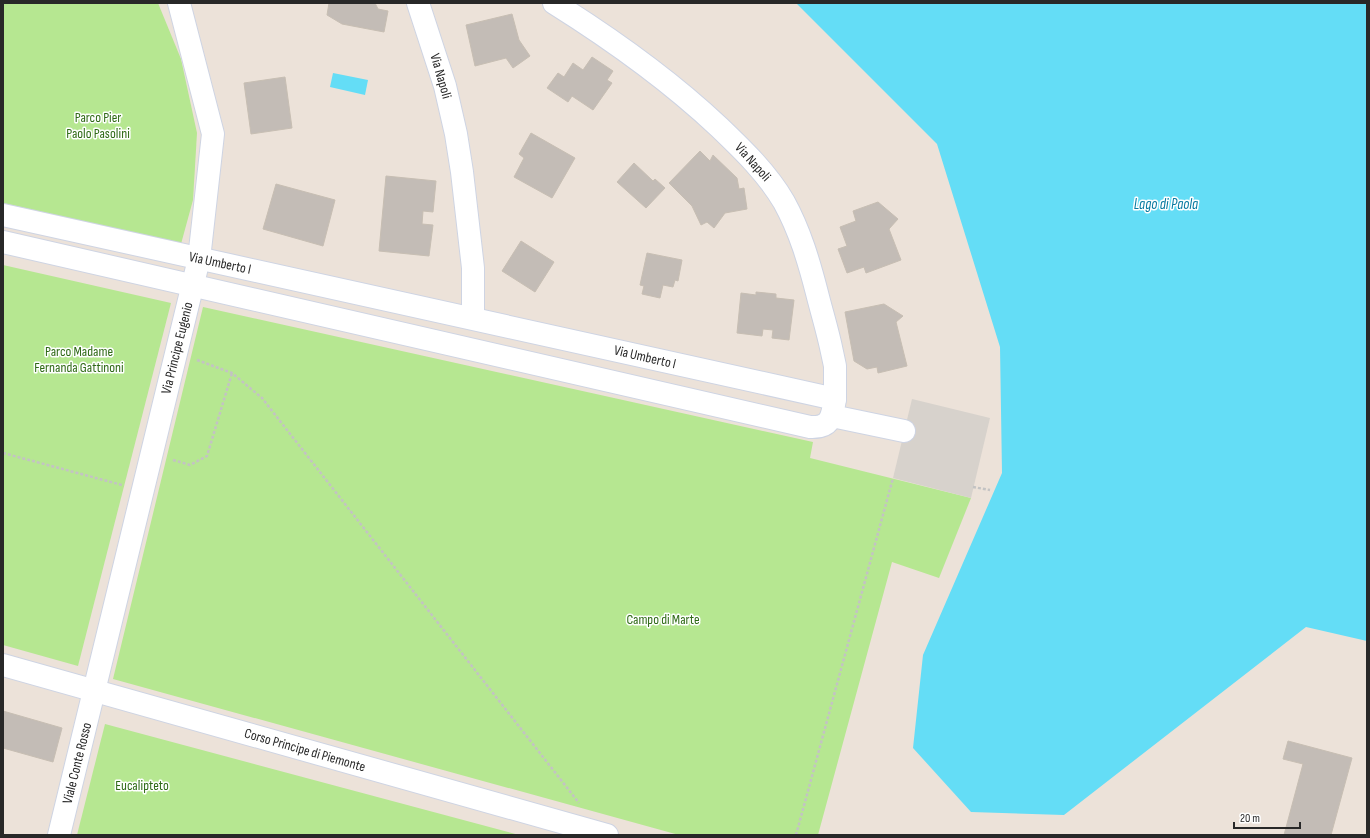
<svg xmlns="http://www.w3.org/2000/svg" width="1370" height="838" viewBox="0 0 1370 838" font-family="'Sofia Sans Condensed',sans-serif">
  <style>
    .green { fill: #b6e791 }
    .plaza { fill: #d7d2cc }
    .water { fill: #64ddf6 }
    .building { fill: #c3bcb6; stroke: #c7beb3 }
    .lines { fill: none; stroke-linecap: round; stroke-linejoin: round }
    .minor-casing { stroke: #ced4e3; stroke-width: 24 }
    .path { stroke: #c3c3c3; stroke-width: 2.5; stroke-dasharray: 3 2; stroke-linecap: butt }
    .minor { stroke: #fff; stroke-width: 22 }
    .labels { text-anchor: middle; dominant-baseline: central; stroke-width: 3; stroke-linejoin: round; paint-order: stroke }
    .street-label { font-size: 14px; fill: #282828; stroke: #fff }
    .park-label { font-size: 14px; fill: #2e6915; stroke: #fff }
    .water-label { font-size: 15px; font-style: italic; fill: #0579a0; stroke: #fff }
  </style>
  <rect width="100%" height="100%" fill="#ece2d9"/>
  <g class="green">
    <polygon points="3,3 158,3 181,59 197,133 193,200 181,244 3,203"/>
    <polygon points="3,265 171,303 78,666 3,645"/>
    <polygon points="203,307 813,442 810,458 971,498 939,578 892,562 818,835 679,835 113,679"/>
    <polygon points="105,724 519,835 77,835"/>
  </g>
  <polygon class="plaza" points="912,399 990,418 971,498 893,478"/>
  <g class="water">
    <polygon points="796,3 1367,3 1367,641 1306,627 1064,815 971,812 913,748 923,655 1002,473 1000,347 937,144"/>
    <polygon points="333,73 368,80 365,95 330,87"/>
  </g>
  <g class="building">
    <polygon points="329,3 375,3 378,9 388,11 384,32 342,24 327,15"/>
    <polygon points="512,14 519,40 530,56 513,68 506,58 475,66 466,25"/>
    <polygon points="592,57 613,71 607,80 612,83 593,110 572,96 568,102 547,88 558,73 564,77 573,63 583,70"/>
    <polygon points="285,77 292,128 251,134 244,83"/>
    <polygon points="531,133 575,158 552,198 514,177 524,158 519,154"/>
    <polygon points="700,151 710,161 713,155 737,178 739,189 744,188 747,209 725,213 714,228 707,222 701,225 692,206 669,183"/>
    <polygon points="634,163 653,181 655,179 665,188 646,208 617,182"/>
    <polygon points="386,176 436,181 433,212 423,211 422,224 433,225 429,256 379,251"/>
    <polygon points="276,184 335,200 323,246 263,229"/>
    <polygon points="878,202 898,219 889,229 901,260 866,273 864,267 847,273 838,249 847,246 840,227 856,221 853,211"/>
    <polygon points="521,241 554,262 535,292 502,271"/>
    <polygon points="647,253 682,260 678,281 675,280 673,287 663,285 660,298 642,294 644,286 640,285"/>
    <polygon points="756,292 776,294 776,298 794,300 789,340 772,338 773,330 763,329 762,336 737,333 741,293 756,295"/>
    <polygon points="884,304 903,316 896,322 907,366 878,373 877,367 867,369 854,361 845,312"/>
    <polygon points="3,711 62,728 53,762 3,748"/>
    <polygon points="1288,741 1352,758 1331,835 1284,835 1303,764 1283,759"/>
  </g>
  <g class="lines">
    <g class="minor-casing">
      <g id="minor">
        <polyline points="418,3 445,86 456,134 462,172 473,268 473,318"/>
        <path d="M554,3C613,40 668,79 719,127C743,150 767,173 784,202C800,231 809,262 817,293C822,313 828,332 832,352L835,366V399"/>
        <path d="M3,215L835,399C832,417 831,428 810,427L3,242"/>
        <polyline points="832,416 904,431"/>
        <polyline points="3,665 607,835"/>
        <polyline points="59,835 199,259 213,134 179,3"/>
      </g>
    </g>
    <g class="path">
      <polyline points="197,360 232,373 262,398 579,803"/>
      <polyline points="3,453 122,485"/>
      <polyline points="173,460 190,465 207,456 232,373"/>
      <polyline points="973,487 990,490"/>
      <polyline points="796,835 893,478"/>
    </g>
    <use href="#minor" class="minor"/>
  </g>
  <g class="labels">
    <g class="street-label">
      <text transform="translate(441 76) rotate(74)">Via Napoli</text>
      <text transform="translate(753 162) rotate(48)">Via Napoli</text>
      <text transform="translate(220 263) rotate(12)">Via Umberto I</text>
      <text transform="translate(177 348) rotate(-76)">Via Principe Eugenio</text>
      <text transform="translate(645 357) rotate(13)">Via Umberto I</text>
      <text transform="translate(305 750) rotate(16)">Corso Principe di Piemonte</text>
      <text transform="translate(77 763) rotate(-76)">Viale Conte Rosso</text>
    </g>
    <g class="park-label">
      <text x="98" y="117">Parco Pier<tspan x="98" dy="16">Paolo Pasolini</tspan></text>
      <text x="79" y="351">Parco Madame<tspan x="79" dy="16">Fernanda Gattinoni</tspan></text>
      <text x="663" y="619">Campo di Marte</text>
      <text x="142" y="785">Eucalipteto</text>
    </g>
    <g class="water-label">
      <text x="1166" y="204">Lago di Paola</text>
    </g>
  </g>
  <rect width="1370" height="838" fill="none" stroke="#282828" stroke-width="8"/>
  <path d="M1234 822v6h66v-6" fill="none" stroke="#282828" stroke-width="2"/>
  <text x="1240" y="822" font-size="12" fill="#282828" stroke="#ffffff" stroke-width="3" paint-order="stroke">20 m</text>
</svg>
